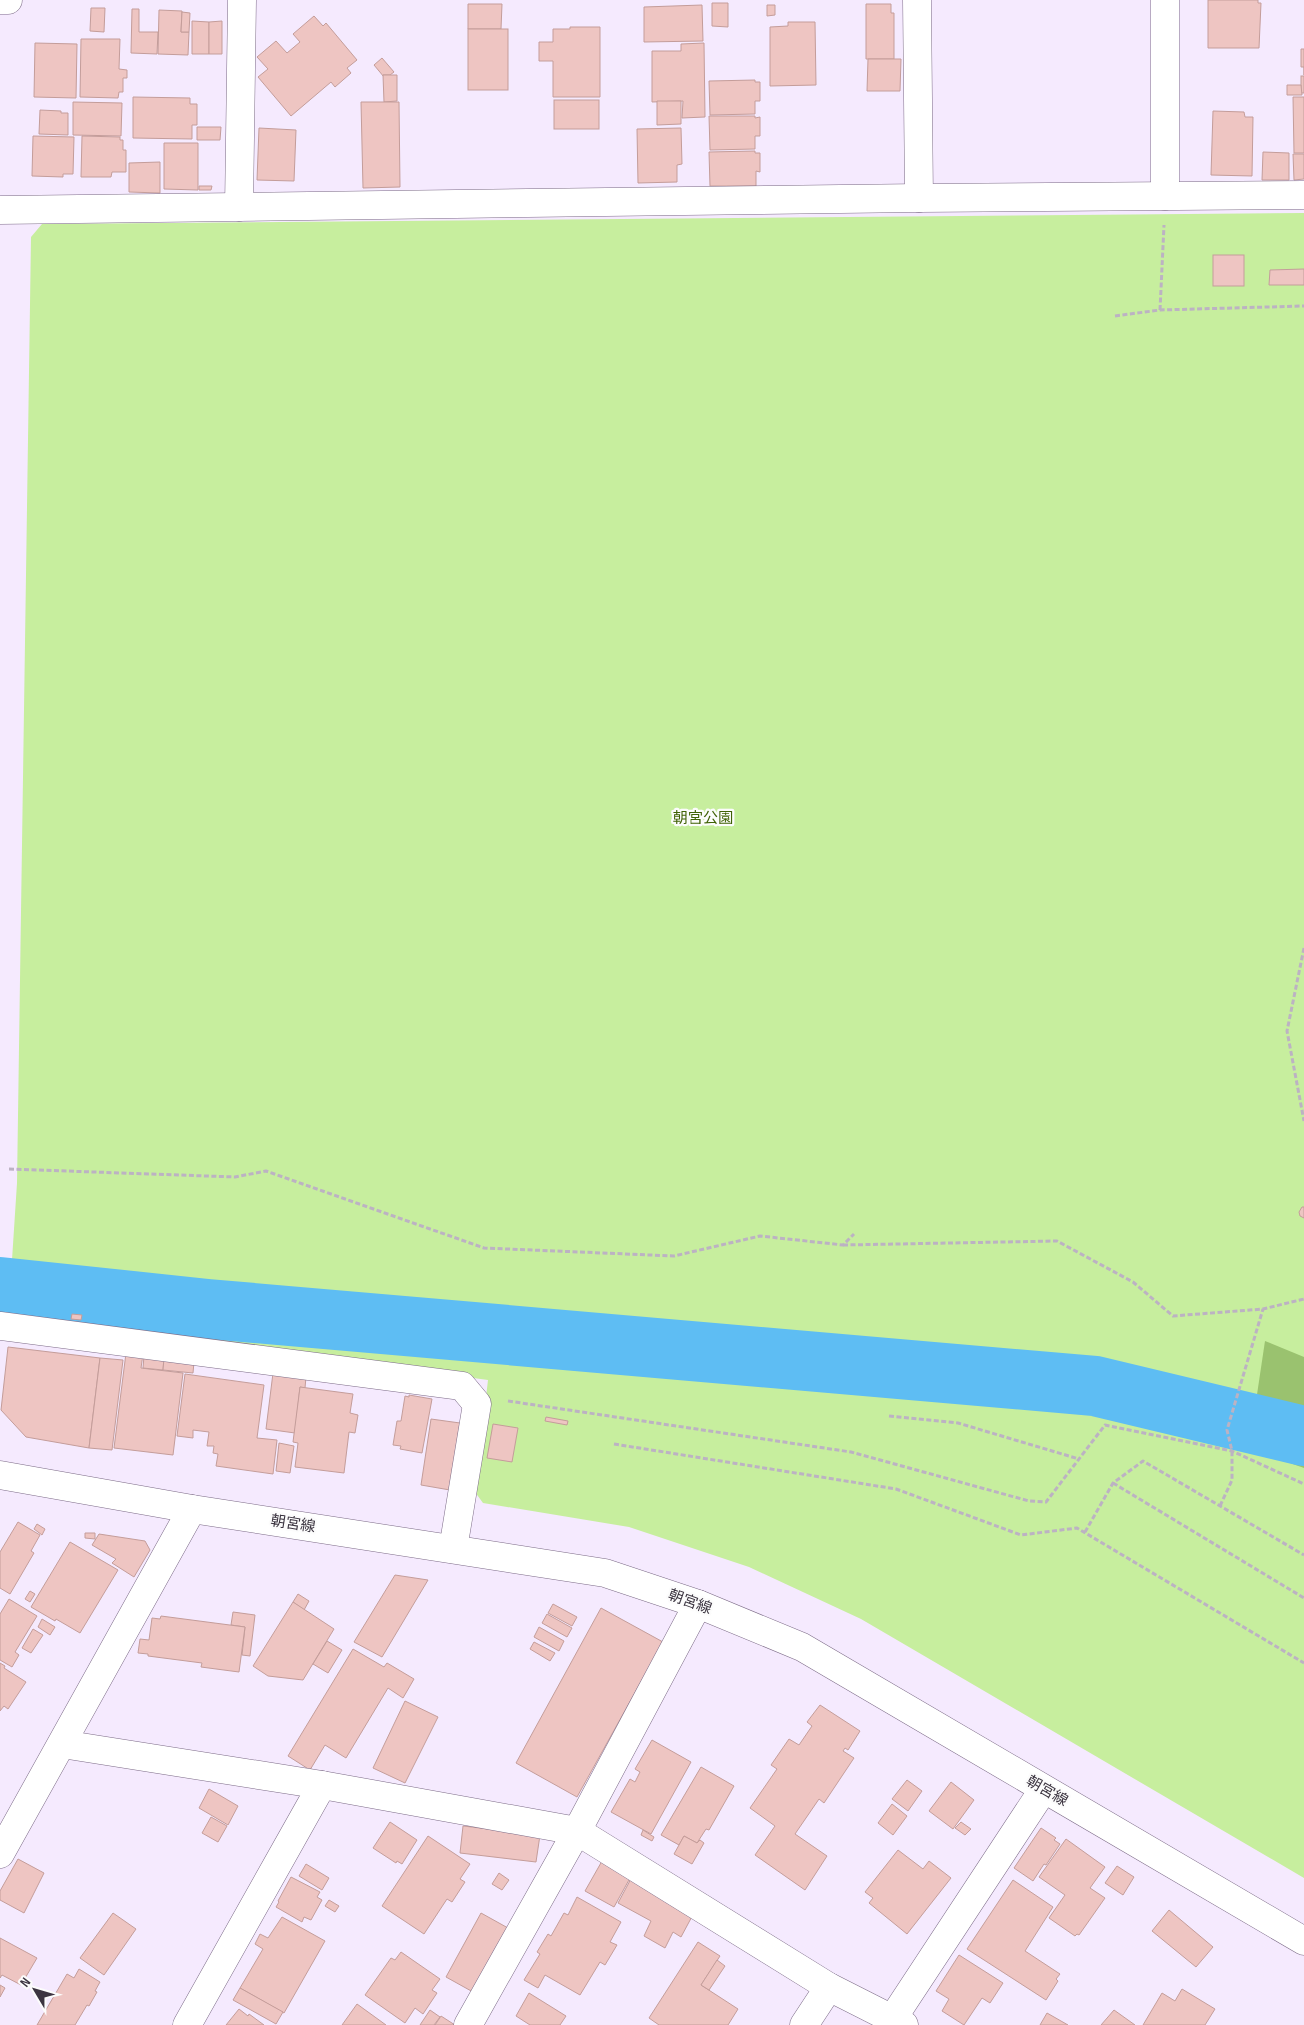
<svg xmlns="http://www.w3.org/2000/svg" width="1304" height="2025" viewBox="0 0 1304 2025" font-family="'Sofia Sans Condensed','Noto Sans JP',sans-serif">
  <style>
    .green { fill: #c7ee9e }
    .forest { fill: #9ac26f }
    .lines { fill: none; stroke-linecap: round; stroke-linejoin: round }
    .river { stroke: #5ebdf3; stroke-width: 60 }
    .building { fill: #eec5c2; stroke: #c49d9a }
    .minor-casing { stroke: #7c6b87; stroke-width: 29 }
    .path { stroke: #bcb2c3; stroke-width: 3; stroke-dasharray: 5 2.5; stroke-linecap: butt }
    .minor { stroke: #fff; stroke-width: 28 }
    .labels { text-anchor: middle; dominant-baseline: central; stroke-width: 4.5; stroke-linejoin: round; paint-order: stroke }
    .park-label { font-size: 15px; fill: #406206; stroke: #fcfcfc }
    .street-label { font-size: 15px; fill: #3c3541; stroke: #fcfcfc }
  </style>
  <rect width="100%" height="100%" fill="#f5eafe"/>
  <polygon class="green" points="1304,213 1304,1878 861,1619 749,1567 629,1527 483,1503 475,1492 488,1380 19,1316 9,1306 17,1183 31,237 42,224"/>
  <polygon class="forest" points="1265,1341 1304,1357 1304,1468 1249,1448"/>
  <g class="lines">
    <polyline class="river" points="0,1287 208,1309 1095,1386 1304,1436"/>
  </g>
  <g class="building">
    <polygon points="1208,0 1258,0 1258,3 1261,3 1259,48 1208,48"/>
    <polygon points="712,3 728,3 728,27 712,26"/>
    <polygon points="468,4 502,4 501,29 468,29"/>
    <polygon points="866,4 891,4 891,13 894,13 894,59 866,59"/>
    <polygon points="702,5 703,41 644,42 644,7"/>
    <polygon points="767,5 775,5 775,15 767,16"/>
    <polygon points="91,8 105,8 104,32 90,31"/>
    <polygon points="132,9 139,9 139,32 158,32 157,54 131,53"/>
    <polygon points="159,10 182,11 181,32 189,32 188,55 158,54"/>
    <polygon points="182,12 190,13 189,32 181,32"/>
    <polygon points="314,16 323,26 326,23 357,60 347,68 351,73 335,87 331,82 291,116 258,77 268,69 257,57 276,41 287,53 300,42 293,34"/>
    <polygon points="192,21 209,22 209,54 192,54"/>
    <polygon points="222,21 222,54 209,54 209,22"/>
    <polygon points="788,22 815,22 816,85 770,86 770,27 788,26"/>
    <polygon points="570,27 600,27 600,97 553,97 553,61 539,61 539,42 553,42 553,29 570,29"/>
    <rect x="468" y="29" width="40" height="61"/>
    <polygon points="81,39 120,39 119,69 127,70 127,78 123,78 123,92 119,92 118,98 80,97"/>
    <polygon points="35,43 77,44 76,98 34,97"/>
    <polygon points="704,43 705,117 682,118 683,101 652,102 652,51 681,51 681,44"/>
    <polygon points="1301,49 1304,49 1304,75 1304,67 1301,67"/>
    <polygon points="382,58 394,72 390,75 383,75 384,77 374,65"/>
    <polygon points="868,59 901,59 900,91 867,91"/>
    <polygon points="383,75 397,75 397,101 384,102"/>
    <rect x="1301" y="76" width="3" height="17"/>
    <polygon points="755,80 755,82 760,82 760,101 755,101 755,114 710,115 709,81"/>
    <polygon points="1287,85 1301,85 1302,95 1287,95"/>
    <polygon points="133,97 190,98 190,104 197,104 197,125 192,125 192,139 133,138"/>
    <polygon points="1293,97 1304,97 1304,153 1294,153"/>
    <rect x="554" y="100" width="45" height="29"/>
    <polygon points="657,101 681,101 681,124 657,125"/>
    <polygon points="73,102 122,103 121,136 73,135"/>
    <polygon points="361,102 399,102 400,187 363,188"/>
    <polygon points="40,110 61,111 61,113 68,113 68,135 39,134"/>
    <polygon points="1213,111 1244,112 1245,117 1253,117 1252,176 1211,175"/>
    <polygon points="709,116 755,116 755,118 760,117 760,136 755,136 755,149 710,150"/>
    <polygon points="197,127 221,127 220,140 197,140"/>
    <polygon points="259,128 296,130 294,181 257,180"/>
    <polygon points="681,128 682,164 677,165 677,182 638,183 637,129"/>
    <polygon points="33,136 74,137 73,174 63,174 63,177 32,176"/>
    <polygon points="82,136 120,137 120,140 123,140 123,150 126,150 126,172 112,172 111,177 81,177"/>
    <polygon points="164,143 198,143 198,190 164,189"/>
    <polygon points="755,151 755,153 760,153 760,172 756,171 756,186 710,186 709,152"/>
    <polygon points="1263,152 1289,153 1289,180 1262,180"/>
    <polygon points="1293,154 1304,154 1304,179 1294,180"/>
    <polygon points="160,162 160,193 129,192 129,163"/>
    <polygon points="199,186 212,186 211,190 199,190"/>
    <rect x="1213" y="255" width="31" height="31"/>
    <polygon points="1304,269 1304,285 1269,285 1270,270"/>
    <polygon points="1302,1207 1304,1207 1304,1218 1300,1216 1299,1212"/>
    <polygon points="72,1314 82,1315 81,1320 71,1319"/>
    <polygon points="8,1347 100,1358 89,1448 26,1437 1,1410"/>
    <polygon points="126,1353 143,1354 141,1368 183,1373 173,1455 114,1448"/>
    <polygon points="144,1356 164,1358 163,1370 143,1368"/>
    <polygon points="100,1358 123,1360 112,1450 89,1448"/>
    <polygon points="164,1358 194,1362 193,1373 163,1370"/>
    <polygon points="273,1373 306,1377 305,1388 300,1387 295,1433 266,1429"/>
    <polygon points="185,1374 264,1385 257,1438 277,1440 273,1474 216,1466 218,1454 213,1453 214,1446 207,1446 209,1432 193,1430 193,1438 177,1436"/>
    <polygon points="300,1387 353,1394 350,1413 358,1415 355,1433 349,1432 344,1473 295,1467 298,1443 293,1442"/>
    <polygon points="409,1395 432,1399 422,1453 400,1449 401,1446 393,1445 397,1421 401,1421 405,1396 409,1397"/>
    <polygon points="546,1417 568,1421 567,1425 545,1421"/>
    <polygon points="431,1419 460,1423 450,1490 421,1485"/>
    <polygon points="493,1424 518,1428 512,1462 487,1458"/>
    <polygon points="279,1443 294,1446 290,1473 276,1471"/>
    <polygon points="18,1522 40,1535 31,1551 34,1553 10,1594 0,1588 0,1552"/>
    <polygon points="37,1524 45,1529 42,1535 34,1529"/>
    <polygon points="85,1533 95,1533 95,1539 85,1538"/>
    <polygon points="99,1534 145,1541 150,1550 134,1577 112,1563 116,1559 92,1545"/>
    <polygon points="70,1542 118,1570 80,1633 56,1619 55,1621 31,1607"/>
    <polygon points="395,1575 428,1580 382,1657 354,1642"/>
    <polygon points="30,1591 35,1594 30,1602 25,1599"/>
    <polygon points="298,1594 309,1601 304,1610 293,1602"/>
    <polygon points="9,1599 37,1616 15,1652 19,1655 12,1667 0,1660 0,1614"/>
    <polygon points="293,1602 334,1629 303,1680 268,1676 253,1666"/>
    <polygon points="553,1604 577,1617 572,1626 548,1613"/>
    <polygon points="601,1608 663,1642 577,1797 516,1763"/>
    <polygon points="233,1612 255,1615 250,1656 242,1655 245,1627 231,1625"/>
    <polygon points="547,1614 572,1628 567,1637 542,1623"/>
    <polygon points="161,1616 245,1627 239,1672 201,1667 202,1663 148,1656 148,1654 138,1653 140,1639 149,1640 152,1618 160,1619"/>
    <polygon points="42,1619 55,1627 50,1635 38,1627"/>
    <polygon points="539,1627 564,1641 559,1651 534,1637"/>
    <polygon points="33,1629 43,1635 31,1653 22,1648"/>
    <polygon points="327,1641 342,1650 328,1673 313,1664"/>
    <polygon points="534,1642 555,1653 550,1661 530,1649"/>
    <polygon points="353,1649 384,1667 387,1663 414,1679 403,1698 388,1688 346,1758 325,1745 310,1770 288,1756"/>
    <polygon points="0,1663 5,1666 4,1668 26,1682 8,1709 4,1706 0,1711"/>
    <polygon points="405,1701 438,1717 405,1783 373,1768"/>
    <polygon points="820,1705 860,1731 848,1750 845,1748 843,1751 854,1758 824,1803 819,1799 795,1834 827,1856 805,1890 755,1855 775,1826 750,1808 777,1769 771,1765 789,1739 799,1745 812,1726 807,1722"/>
    <polygon points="652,1740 691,1762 651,1834 611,1812 630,1779 635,1782 640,1772 635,1769"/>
    <polygon points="701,1767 734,1786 709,1830 706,1829 697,1843 684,1836 679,1845 661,1835"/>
    <polygon points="907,1780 922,1791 908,1811 892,1799"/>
    <polygon points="951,1782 974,1800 953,1829 929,1811"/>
    <polygon points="209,1789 238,1806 228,1825 199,1808"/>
    <polygon points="892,1804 907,1816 893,1835 878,1823"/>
    <polygon points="211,1817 227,1826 218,1842 202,1833"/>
    <polygon points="390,1822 417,1840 402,1864 397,1861 396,1863 373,1848"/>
    <polygon points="961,1822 971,1829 965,1835 955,1828"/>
    <polygon points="463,1826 540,1835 536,1862 460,1853"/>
    <polygon points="1041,1828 1056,1838 1054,1840 1060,1844 1046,1865 1044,1864 1033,1881 1014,1868"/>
    <polygon points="643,1830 654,1837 652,1841 641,1835"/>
    <polygon points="428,1836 470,1864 460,1879 465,1882 452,1902 447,1899 424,1934 382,1906"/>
    <polygon points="684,1836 697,1843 700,1840 704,1843 692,1864 674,1854"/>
    <polygon points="1066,1839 1105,1867 1090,1888 1105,1898 1079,1935 1077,1934 1075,1936 1049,1918 1065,1895 1039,1877"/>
    <polygon points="898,1850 923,1869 929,1861 951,1878 907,1934 869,1903 873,1898 865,1892"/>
    <polygon points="606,1854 635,1869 614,1907 585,1891"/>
    <polygon points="18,1859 44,1873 24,1913 0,1900 0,1891"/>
    <polygon points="306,1864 329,1878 322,1890 299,1876"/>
    <polygon points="1117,1866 1134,1877 1123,1895 1105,1883"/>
    <polygon points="499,1873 509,1880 502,1890 492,1884"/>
    <polygon points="633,1875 696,1909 681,1937 673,1932 665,1948 644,1936 651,1921 618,1903"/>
    <polygon points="291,1877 320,1892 317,1897 322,1900 311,1920 304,1917 302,1922 276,1907 279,1902 278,1901"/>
    <polygon points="1013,1880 1053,1907 1025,1951 1060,1974 1056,1979 1058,1981 1046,2000 967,1949"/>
    <polygon points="577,1897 621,1922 610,1942 617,1945 605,1965 600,1962 580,1995 545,1975 538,1988 524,1980 540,1954 537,1952 548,1934 551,1936 564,1913 568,1915"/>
    <polygon points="329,1900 339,1906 335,1912 325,1906"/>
    <polygon points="1169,1910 1213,1947 1196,1967 1152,1931"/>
    <polygon points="113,1913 136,1929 104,1975 80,1958"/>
    <polygon points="481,1913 508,1928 473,1992 446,1977"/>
    <polygon points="282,1917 325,1941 284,2013 240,1988 263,1949 255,1944 260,1934 268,1938"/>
    <polygon points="0,1938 37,1958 21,1985 2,1975 0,1978"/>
    <polygon points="698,1942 720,1956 701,1985 738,2009 728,2025 659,2025 649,2018"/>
    <polygon points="401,1952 440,1979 432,1990 437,1993 423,2014 415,2008 405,2023 365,1995 391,1958 395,1960"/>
    <polygon points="959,1955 1003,1983 990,2003 982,1998 964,2025 942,2011 949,1999 936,1991"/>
    <polygon points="717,1960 725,1966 709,1990 701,1985"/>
    <polygon points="79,1969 100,1982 95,1991 97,1992 89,2006 87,2005 75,2025 37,2025 67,1974 74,1978"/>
    <polygon points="0,1985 5,1988 0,1997"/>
    <polygon points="240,1988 283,2012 276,2024 233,2000"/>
    <polygon points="1182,1989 1215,2009 1205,2025 1143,2025 1162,1993 1175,2001"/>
    <polygon points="529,1993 566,2016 560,2025 530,2025 516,2016"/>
    <polygon points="357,2004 386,2025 342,2025"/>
    <polygon points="239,2009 248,2016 249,2014 264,2025 226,2025"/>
    <polygon points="430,2010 440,2017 434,2025 420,2025"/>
    <polygon points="1114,2010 1135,2025 1101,2025"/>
    <polygon points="1047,2013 1068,2025 1040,2025"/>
    <polygon points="441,2016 455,2025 435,2025"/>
  </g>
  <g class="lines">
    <g class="minor-casing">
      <g id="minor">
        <polyline points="0,0 8,0"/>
        <polyline points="917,0 919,198"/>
        <polyline points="1165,0 1165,196"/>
        <polyline points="239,207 242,0"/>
        <polyline points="0,210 919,198 1304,195"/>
        <polyline points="0,1326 462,1386 477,1404 453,1549"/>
        <polyline points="0,1475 192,1509 605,1573 698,1604 802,1647 1304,1941"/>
        <polyline points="62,1744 322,1785 577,1831 829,1987 904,2025"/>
        <polyline points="0,1854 192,1509"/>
        <polyline points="893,2018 1043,1790"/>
        <polyline points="187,2025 322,1785"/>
        <polyline points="468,2025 577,1831 698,1604"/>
        <polyline points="804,2025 829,1987"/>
      </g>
    </g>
    <g class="path">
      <polyline points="1160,310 1164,225"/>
      <polyline points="1115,316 1160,310 1304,306"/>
      <polyline points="1304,948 1287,1031 1304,1121"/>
      <polyline points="9,1169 235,1177 266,1171 484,1248 674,1256 760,1236 843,1245 854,1234"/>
      <polyline points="843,1245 1057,1241 1133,1282 1173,1316 1263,1309 1304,1299"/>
      <polyline points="508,1401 851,1452 1029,1501 1046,1502 1105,1425 1232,1451 1304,1484"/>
      <polyline points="889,1416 958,1423 1079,1459"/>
      <polyline points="614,1444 896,1489 1021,1535 1077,1528 1304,1663"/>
      <polyline points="1113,1483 1304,1598"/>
      <polyline points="1220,1506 1232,1480 1232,1451 1227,1430 1263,1309"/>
      <polyline points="1085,1532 1113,1483 1143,1461 1304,1555"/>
    </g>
    <use href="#minor" class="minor"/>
  </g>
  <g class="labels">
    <g class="park-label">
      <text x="703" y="818">朝宮公園</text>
    </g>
    <g class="street-label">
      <text transform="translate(293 1524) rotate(9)">朝宮線</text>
      <text transform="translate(690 1602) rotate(20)">朝宮線</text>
      <text transform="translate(1047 1791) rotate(30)">朝宮線</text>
    </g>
  </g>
  <g transform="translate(35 1990) rotate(308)" stroke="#fcfcfc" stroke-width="4" paint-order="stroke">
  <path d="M0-4L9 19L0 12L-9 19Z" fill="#3c3541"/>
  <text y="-8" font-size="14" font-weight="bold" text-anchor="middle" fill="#3c3541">N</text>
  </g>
</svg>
